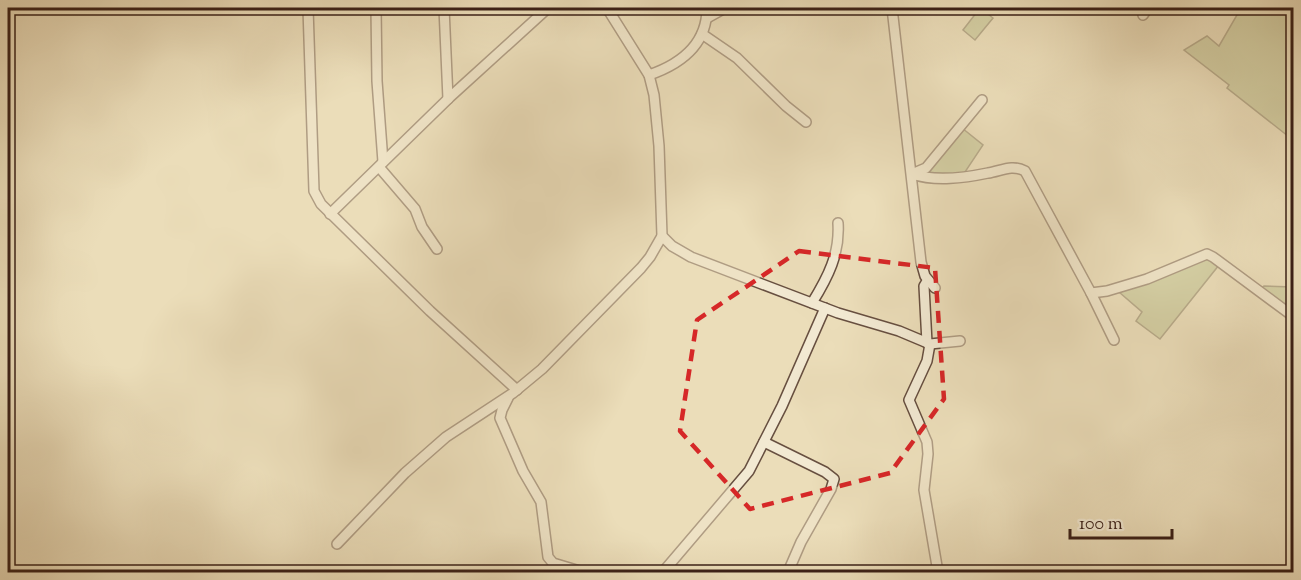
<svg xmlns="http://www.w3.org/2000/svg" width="1301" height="580" viewBox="0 0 1301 580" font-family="'Sorts Mill Goudy',serif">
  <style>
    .green { fill: #bbc08c; stroke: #7b7052; stroke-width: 1.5 }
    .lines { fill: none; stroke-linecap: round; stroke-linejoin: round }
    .stream { stroke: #767c79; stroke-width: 2 }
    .minor-casing { stroke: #674f40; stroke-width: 12 }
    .minor { stroke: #f2e9d2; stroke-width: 9 }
    .marked { fill: none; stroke: #d62828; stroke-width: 4.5; stroke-dasharray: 12 8; stroke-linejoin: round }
  </style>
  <rect width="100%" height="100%" fill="#ebddb9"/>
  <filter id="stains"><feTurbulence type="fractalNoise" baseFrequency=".00333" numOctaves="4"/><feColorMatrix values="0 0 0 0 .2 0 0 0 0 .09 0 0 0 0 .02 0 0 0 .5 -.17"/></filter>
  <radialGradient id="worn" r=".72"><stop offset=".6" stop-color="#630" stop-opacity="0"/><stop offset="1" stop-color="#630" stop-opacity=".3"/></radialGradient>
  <g class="green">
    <polygon points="980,8 993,18 975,40 963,30"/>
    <polygon points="1241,8 1293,8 1293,140 1227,88 1229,85 1184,50 1207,36 1219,46"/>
    <polygon points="962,128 983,145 963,175 922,176"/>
    <polygon points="1208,256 1219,265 1160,339 1136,321 1142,312 1119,292 1159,278"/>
    <polygon points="1264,286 1293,287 1293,313 1259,290"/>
  </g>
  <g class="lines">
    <polyline class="stream" points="1290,135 1294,138"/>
    <g class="minor-casing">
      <g id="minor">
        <polyline points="308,8 314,191 321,204 430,311 517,390"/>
        <polyline points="376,8 377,81 383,162"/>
        <polyline points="444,8 448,99"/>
        <polyline points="892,8 921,262 925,276 935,288"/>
        <polyline points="1143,15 1148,8"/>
        <polyline points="707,18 725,8"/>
        <polyline points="702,34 737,58 786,106 806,122"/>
        <path d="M649,75C681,64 707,44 707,8"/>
        <polyline points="379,167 415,209 422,227 437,249"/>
        <path d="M912,174C936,182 964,178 988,173C1001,171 1012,164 1025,171L1091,293L1114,340"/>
        <polyline points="912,174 926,168 982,100"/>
        <polyline points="330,214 450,97 548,8"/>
        <polyline points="662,236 672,246 691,257 838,313 899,331 930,344 960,341"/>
        <polyline points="927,281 924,286 927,343"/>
        <polyline points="1091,293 1107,291 1147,279 1207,254 1213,257 1294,317"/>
        <path d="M812,303C828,277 840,254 838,223"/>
        <polyline points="930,344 927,361 909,400 927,442 928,454 924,490 938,572"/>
        <polyline points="508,398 502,410 500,418 523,471 541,502 548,557 553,563 583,572"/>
        <polyline points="764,442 825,472 834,479 831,489 801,542 788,572"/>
        <polyline points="337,544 405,473 446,437 513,393 542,369 641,268 650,257 662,236 659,146 654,95 649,75 607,8"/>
        <polyline points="663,572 749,471 782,406 825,308"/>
      </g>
    </g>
    <use href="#minor" class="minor"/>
  </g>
  <path d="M0 0H1301V580H0ZM799,251L935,268L944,399L890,473L750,509L680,431L697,320Z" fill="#ebddb9" fill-opacity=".55" fill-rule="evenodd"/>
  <path class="marked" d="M799,251L935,268L944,399L890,473L750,509L680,431L697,320Z"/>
  <rect width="1301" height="580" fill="none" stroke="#ebddb9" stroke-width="30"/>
  <rect x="9" y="9" width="1283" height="562" fill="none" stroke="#3b2017" stroke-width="3"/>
  <rect x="15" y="15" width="1271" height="550" fill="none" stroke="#3b2017" stroke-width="1.5"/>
  <path d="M1070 529v9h102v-9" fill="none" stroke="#3b2017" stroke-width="3"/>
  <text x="1079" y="529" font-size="18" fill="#3b2017" stroke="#f2e9d2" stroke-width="4.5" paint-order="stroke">100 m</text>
  <rect width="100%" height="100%" filter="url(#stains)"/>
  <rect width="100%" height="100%" fill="url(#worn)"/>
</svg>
